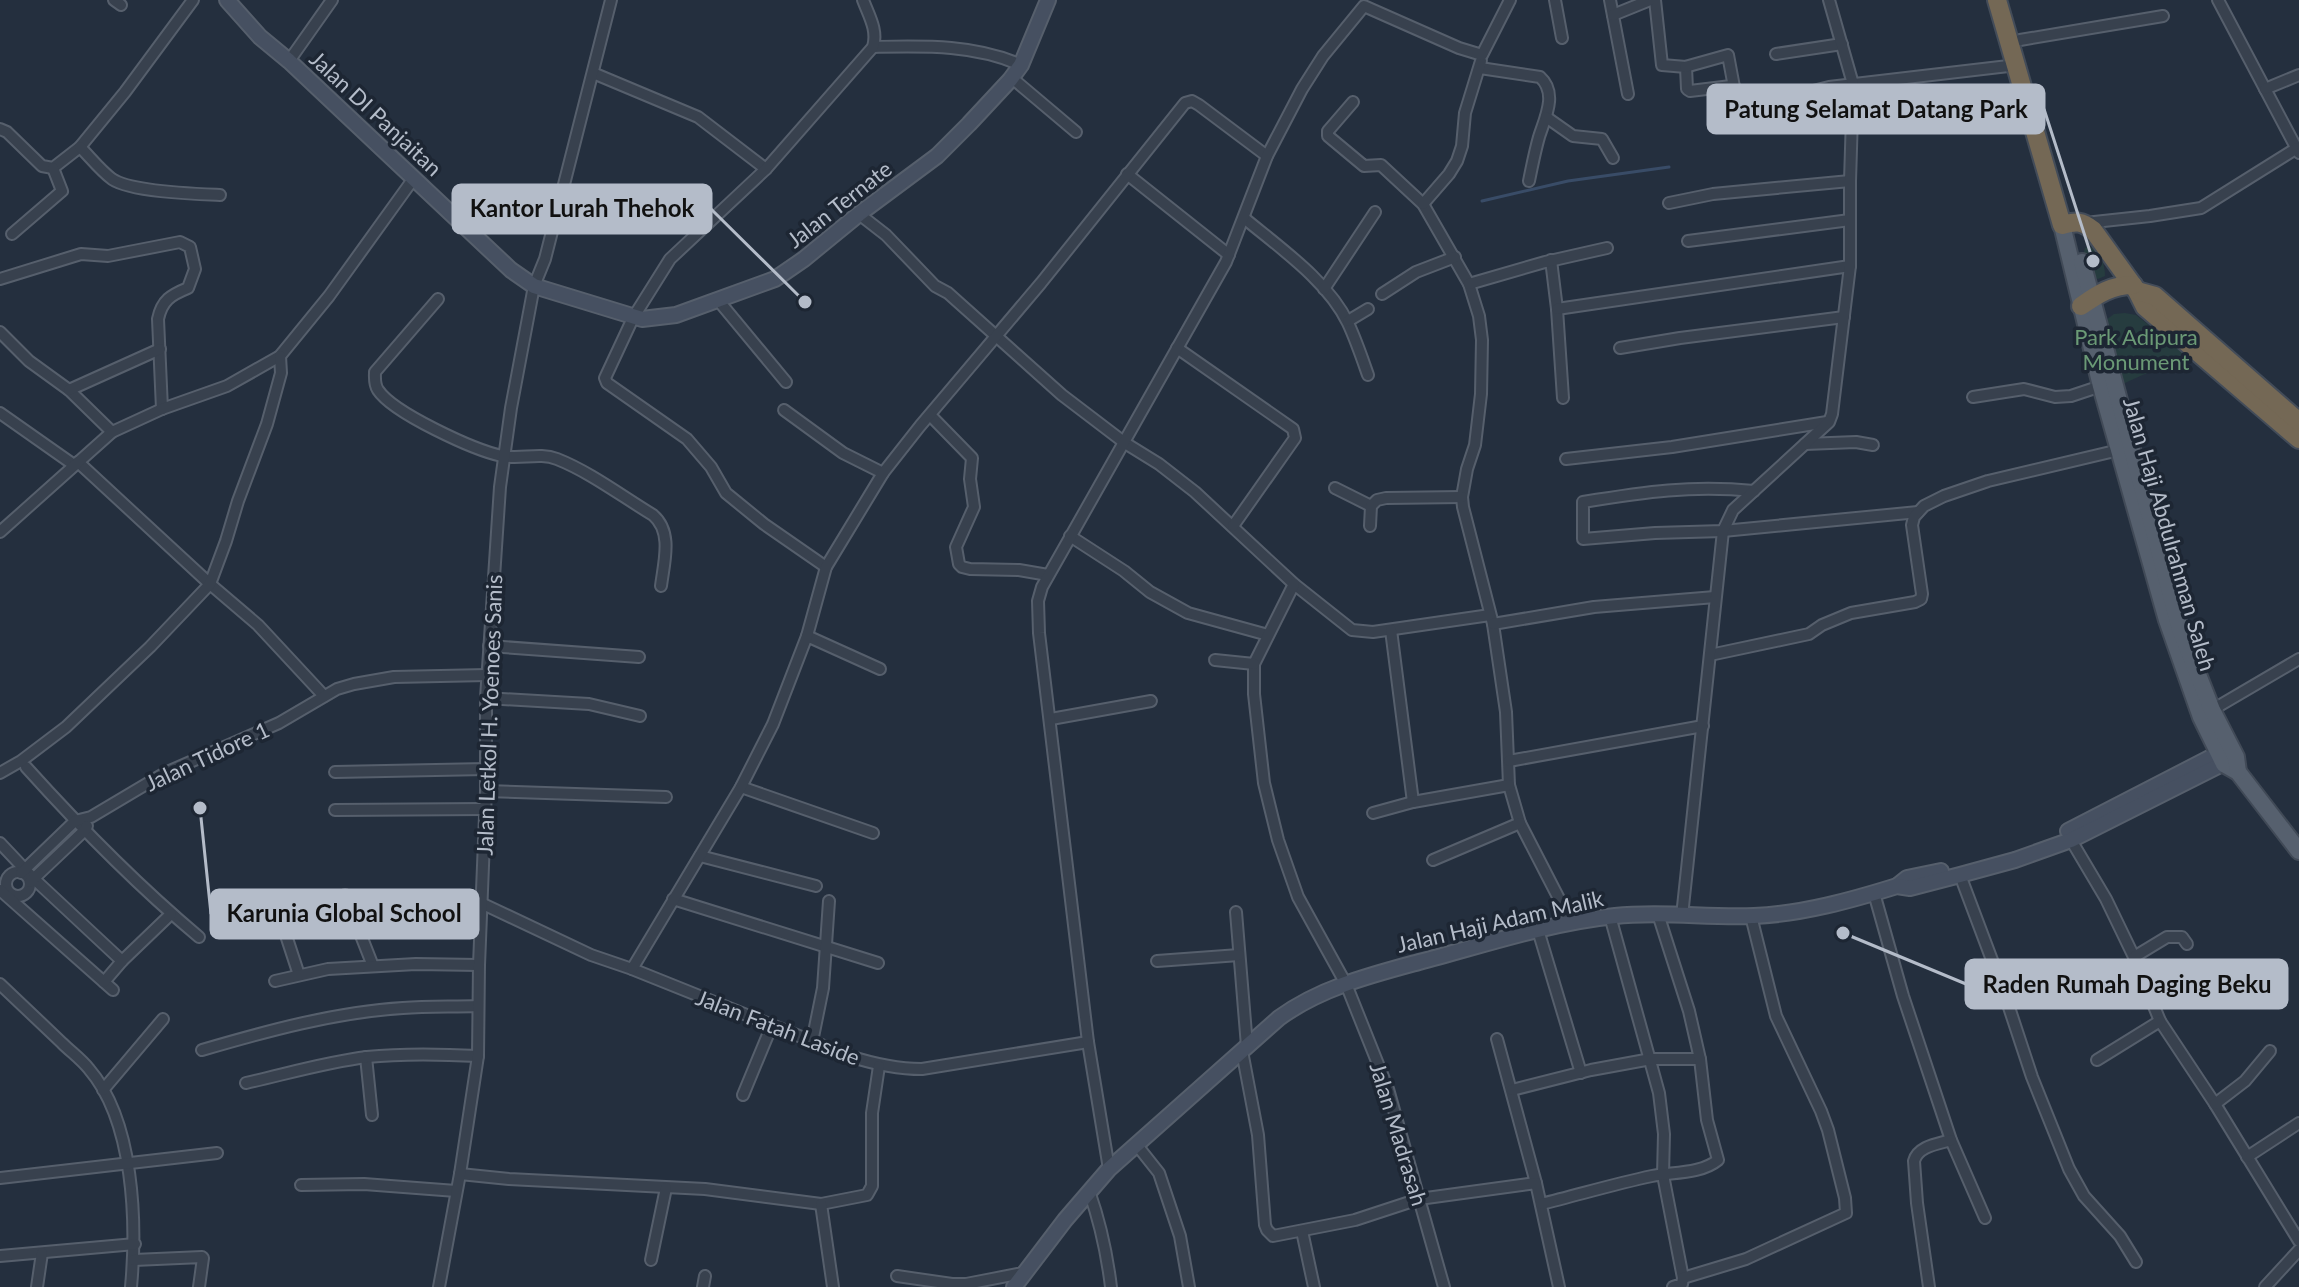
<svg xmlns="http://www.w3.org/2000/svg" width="2299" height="1287" viewBox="0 0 2299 1287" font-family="Lato,sans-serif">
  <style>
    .green { fill: #263c3f }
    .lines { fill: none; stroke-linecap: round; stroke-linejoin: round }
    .stream { stroke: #394c67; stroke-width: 3 }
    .street-casing { stroke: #565f6c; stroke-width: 14 }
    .secondary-casing { stroke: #565f6c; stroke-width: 18 }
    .primary-casing { stroke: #414a57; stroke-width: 20 }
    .highway-casing { stroke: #434c59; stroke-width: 22 }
    .street { stroke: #38414e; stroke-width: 10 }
    .secondary { stroke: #465061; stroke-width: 14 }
    .primary { stroke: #56606e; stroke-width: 16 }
    .highway { stroke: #746855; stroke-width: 18 }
    .labels { text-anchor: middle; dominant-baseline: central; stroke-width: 7; stroke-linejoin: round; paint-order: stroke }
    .street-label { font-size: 22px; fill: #b4bcc9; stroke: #1d2633 }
    .park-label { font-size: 22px; fill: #6b9a76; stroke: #1d2633 }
    .leader { fill: none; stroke: #b4bcc9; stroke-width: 3 }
    .callout-dot { fill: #b4bcc9; stroke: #1d2633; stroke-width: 3 }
    .callout { fill: #b4bcc9; stroke: #b4bcc9; stroke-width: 3 }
    .callout-label { font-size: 24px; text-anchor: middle; font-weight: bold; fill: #111 }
  </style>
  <rect width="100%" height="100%" fill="#242f3e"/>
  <g class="green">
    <path d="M2089,246C2100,252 2105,263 2105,276L2098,279L2091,277C2086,268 2081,259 2085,248Z"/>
    <polygon points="2125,313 2136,315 2187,355 2116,387 2106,320 2114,314"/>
  </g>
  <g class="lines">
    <polyline class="stream" points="1482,201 1568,181 1669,167"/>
    <g class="street-casing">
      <g id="street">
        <polyline points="114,0 121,5"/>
        <polyline points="1555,0 1562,38"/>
        <polyline points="1610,0 1628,94"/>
        <polyline points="1655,0 1662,65 1686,67 1687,89 1690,91 1731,86 1736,89 1744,99 1794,100 1813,91 1829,87 2017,65"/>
        <polyline points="2218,0 2299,153"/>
        <polyline points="1613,15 1650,0"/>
        <polyline points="2020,40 2163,16"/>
        <path d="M873,47C923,46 974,44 1021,65"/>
        <polyline points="1776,54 1842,44"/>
        <polyline points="289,61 332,0"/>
        <polyline points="1685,67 1728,55 1734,87"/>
        <path d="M1480,68L1540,77C1558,93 1545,118 1539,137C1535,151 1532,166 1529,181"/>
        <polyline points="593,73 698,117 766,169"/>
        <polyline points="1012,78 1076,132"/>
        <polyline points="2265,89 2299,75"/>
        <polyline points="1353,102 1328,131 1328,136 1364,166 1381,165 1423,204 1469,284 1479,316 1482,340 1481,394 1475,445 1467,469 1462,497 1463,507 1493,624 1506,712 1509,785 1520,823 1571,922"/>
        <polyline points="1546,117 1573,136 1602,139 1613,158"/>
        <polyline points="0,129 7,132 42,166 53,168 80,147 125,92 193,0"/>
        <path d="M80,147C90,157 100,170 112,179C131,192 196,194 220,195"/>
        <polyline points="1127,174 1229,255"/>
        <polyline points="1669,203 1713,194 1850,181"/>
        <polyline points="1423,204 1449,174 1457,161 1462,146 1465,113 1481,61"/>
        <polyline points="859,214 886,235 935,286 948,293 1062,395 1125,443 1159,464 1195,492 1294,584 1352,630 1373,632 1490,615"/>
        <path d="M1244,218C1280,248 1328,281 1348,323C1356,340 1362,358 1368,375"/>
        <polyline points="2085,223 2150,216 2201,208 2297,148"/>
        <polyline points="12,234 62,191 53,168"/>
        <polyline points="1688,241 1850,220"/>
        <polyline points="1551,260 1557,309 1563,398"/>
        <path d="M0,279L81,254L108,256L180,242L190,247L195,269L188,288C171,295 162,300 158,319L162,409"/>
        <polyline points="1469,284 1545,262 1607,248"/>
        <polyline points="1324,289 1375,212"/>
        <polyline points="1382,294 1416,272 1455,257"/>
        <path d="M438,299L375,372C375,377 374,384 378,390C393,413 474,450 502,456C520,460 539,452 557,459C590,472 623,497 653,515C673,532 664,562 661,586"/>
        <polyline points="718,300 786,382"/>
        <polyline points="1557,309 1850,266"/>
        <polyline points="1348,321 1368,309"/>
        <polyline points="0,332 29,361 69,390 112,432"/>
        <polyline points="1177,348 1293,429 1295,438 1233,526"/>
        <polyline points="1620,348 1680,338 1844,317"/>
        <polyline points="69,390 160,349"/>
        <polyline points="1973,397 2024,389 2055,397 2071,396 2101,386"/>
        <polyline points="784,410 843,453 883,473"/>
        <polyline points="0,413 74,465"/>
        <polyline points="930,415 972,458 970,479 974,507 956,547 959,564 962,567 970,569 1019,570 1048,575"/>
        <polyline points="1805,444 1856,442 1873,445"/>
        <polyline points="1566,459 1672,447 1827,422"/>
        <polyline points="78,462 210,584 258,625 324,696"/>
        <polyline points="1335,488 1371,506"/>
        <path d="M1754,491C1691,485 1645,492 1583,502V539L1655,533L1723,531L1918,512"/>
        <polyline points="1370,526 1371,506 1377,500 1386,498 1462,497"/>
        <polyline points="0,532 112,432 162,409 227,386 280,356 329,296 414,178"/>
        <polyline points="1070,536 1124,571 1150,592 1188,613 1268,635"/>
        <path d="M826,567L764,524L726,493L711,467L687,439L607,383L605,378L633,318L670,259L766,169L873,47C878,30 869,16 863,0"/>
        <polyline points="1294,584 1254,664 1254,694 1264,783 1278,840 1298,897 1346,984 1388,1089 1444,1287"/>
        <polyline points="1493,624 1594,607 1715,597"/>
        <polyline points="1391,630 1413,802"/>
        <polyline points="807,636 880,669"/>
        <polyline points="489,646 639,657"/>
        <polyline points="1710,655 1809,634 1822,625 1851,613 1915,602 1921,599 1922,594 1912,525 1914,517 1924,506 1944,496 1988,481 2119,450"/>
        <polyline points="1215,660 1254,664"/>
        <polyline points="486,698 589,704 640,716"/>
        <polyline points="2212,710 2299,659"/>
        <polyline points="1051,719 1151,701"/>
        <polyline points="1509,761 1703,726"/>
        <path d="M26,767C80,827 137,885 199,937"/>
        <polyline points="335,772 486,769"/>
        <polyline points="0,773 21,761 66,727 150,647 210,584 226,541 238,501 267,424 281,373 280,356"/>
        <polyline points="741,787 873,833"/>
        <polyline points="486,791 666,797"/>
        <polyline points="335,810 486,809"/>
        <polyline points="1373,813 1413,802 1509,785"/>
        <polyline points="2071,840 2106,899 2134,957 2160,1021 2215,1104 2299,1241"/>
        <polyline points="0,843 33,878 122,961"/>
        <polyline points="700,856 816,886"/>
        <polyline points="1433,860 1520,823"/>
        <circle cx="18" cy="884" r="12"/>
        <polyline points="21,873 75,821 91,817 165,773 279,723 337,689 354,684 394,677 487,675"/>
        <polyline points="1960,875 2004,992 2032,1077 2069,1169 2084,1196 2120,1236 2136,1262"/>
        <polyline points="30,882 85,830 87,826"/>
        <polyline points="0,890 113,990"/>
        <polyline points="1874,893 1903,996 1951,1140 1985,1218"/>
        <polyline points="345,895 373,966"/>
        <polyline points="673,899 878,963"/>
        <path d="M483,904L591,955L632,969L849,1056C874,1064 896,1069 922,1069L1088,1042"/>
        <polyline points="1236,912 1247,1046"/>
        <polyline points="1610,916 1659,1093 1664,1134 1663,1175 1683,1278 1682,1284 1673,1287"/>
        <polyline points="1682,916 1723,531 1733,510 1829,422 1832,414 1850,266 1850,181 1853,84 1829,0"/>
        <polyline points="280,917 299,975"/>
        <polyline points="1538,930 1581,1073"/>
        <polyline points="2134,957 2167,937 2182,937 2187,944"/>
        <polyline points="1157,961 1239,955"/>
        <polyline points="632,969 741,787 773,724 807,636 826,567 883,473 920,426 1041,283 1185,103 1192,101 1199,105 1267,156"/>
        <polyline points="275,981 328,969 416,964 479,965"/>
        <polyline points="104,982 122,961 171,914"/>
        <path d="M0,984C21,1004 42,1024 62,1043C71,1052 81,1059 89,1069C134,1121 137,1222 131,1287"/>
        <polyline points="1497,1039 1536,1183"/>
        <polyline points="812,1042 823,988 829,901"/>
        <path d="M202,1050C267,1031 336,1012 403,1008C428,1006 453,1007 478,1006"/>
        <polyline points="1242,1051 1258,1135 1265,1225 1267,1230 1273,1236 1355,1220 1419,1199 1536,1183 1559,1287"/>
        <polyline points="366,1057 372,1115"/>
        <polyline points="2097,1060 2160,1021"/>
        <path d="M246,1083C286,1074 326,1062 367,1057C404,1053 441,1054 478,1056"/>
        <polyline points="103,1090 163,1019"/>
        <polyline points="1512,1090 1591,1070 1651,1059 1700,1059"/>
        <polyline points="743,1095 772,1025"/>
        <polyline points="2215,1104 2245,1081 2270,1051"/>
        <polyline points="1136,1144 1159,1173 1180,1236 1189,1287"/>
        <polyline points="2247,1157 2299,1123"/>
        <polyline points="1109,1169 1088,1042 1039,633 1038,601 1042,587 1226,262 1267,156 1302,89 1323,56 1364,6 1459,48 1482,55 1510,0"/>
        <polyline points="460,1174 509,1179 705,1189 821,1204 867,1195 872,1186 872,1113 879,1066"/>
        <polyline points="0,1178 217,1153"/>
        <polyline points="301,1185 364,1184 456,1191"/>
        <path d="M1089,1191C1100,1222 1107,1254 1111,1287"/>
        <polyline points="821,1204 833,1287"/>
        <path d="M1541,1204C1578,1195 1614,1184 1652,1176C1673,1172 1701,1174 1718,1160L1707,1120L1700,1059L1689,1011L1658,914"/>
        <polyline points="1302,1231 1314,1287"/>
        <polyline points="0,1256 135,1244"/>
        <polyline points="134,1260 202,1257 203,1258 199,1287"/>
        <polyline points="651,1260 666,1188"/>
        <polyline points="897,1276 952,1284 966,1284 1023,1273"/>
        <polyline points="1683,1278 1746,1259 1846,1213 1845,1198 1828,1130 1821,1111 1776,1016 1751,916"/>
        <polyline points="37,1287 42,1253"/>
        <polyline points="439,1287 460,1174 478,1056 479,965 486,791 486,698 500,487 511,408 534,286 545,259 611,0"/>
        <polyline points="703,1287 705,1276"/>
        <path d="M1929,1287L1917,1203L1914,1161C1918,1146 1938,1144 1951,1140"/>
        <polyline points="2265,1287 2299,1250"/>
      </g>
    </g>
    <g class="secondary-casing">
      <g id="secondary">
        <polyline points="227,0 260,37 289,61 511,270 534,286 642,319 676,315 775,279 804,259 859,214 937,156 969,124 1010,80 1021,65 1048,0"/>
        <polyline points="2068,831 2227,749"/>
        <polyline points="1897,886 1907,878 1941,871"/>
        <path d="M1014,1287L1065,1220L1109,1169L1279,1018C1320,988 1371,975 1419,962C1484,945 1548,923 1615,916C1661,911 1708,918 1754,916C1802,914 1852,900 1897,886L1910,888L1960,875L2015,860L2071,840L2232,759"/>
      </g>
    </g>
    <g class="primary-casing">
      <g id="primary">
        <polyline points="2062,225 2101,386 2167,620 2201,717 2224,764 2238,772 2299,851"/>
        <polyline points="2082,262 2180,629 2212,710 2236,757 2238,772"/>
      </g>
    </g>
    <g class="highway-casing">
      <g id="highway">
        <path d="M1997,0L2062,225C2076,221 2082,221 2093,230L2137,291L2145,307L2299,439"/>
        <polyline points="2137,291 2155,296 2299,422"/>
        <path d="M2081,306C2098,294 2112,285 2133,285"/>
      </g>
    </g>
    <use href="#street" class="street"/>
    <use href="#secondary" class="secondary"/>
    <use href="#primary" class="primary"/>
    <use href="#highway" class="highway"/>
  </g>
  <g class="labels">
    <g class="street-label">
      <text transform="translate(376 113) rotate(43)">Jalan DI Panjaitan</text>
      <text transform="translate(839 204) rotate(-38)">Jalan Ternate</text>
      <text transform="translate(2170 534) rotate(74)">Jalan Haji Abdulrahman Saleh</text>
      <text transform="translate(489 715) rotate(-88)">Jalan Letkol H. Yoenoes Sanis</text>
      <text transform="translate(207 756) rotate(-25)">Jalan Tidore 1</text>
      <text transform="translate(1500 921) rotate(-13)">Jalan Haji Adam Malik</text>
      <text transform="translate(778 1027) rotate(21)">Jalan Fatah Laside</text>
      <text transform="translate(1399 1134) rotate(73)">Jalan Madrasah</text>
    </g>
    <g class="park-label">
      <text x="2136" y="336">Park Adipura<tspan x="2136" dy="25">Monument</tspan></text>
    </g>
  </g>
  <path class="leader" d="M2093 261L2044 109M805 302L711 209M200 808L211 914M1843 933L1966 984"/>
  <g class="callout-dot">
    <circle cx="2093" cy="261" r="8"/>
    <circle cx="805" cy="302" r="8"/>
    <circle cx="200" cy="808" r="8"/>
    <circle cx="1843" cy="933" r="8"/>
  </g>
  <g class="callout">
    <rect x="1708" y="85" width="336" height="48" rx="8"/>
    <rect x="453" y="185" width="258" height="48" rx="8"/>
    <rect x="211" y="890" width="267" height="48" rx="8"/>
    <rect x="1966" y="960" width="321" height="48" rx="8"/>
  </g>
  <g class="callout-label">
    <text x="1876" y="118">Patung Selamat Datang Park</text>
    <text x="582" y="217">Kantor Lurah Thehok</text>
    <text x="344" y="922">Karunia Global School</text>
    <text x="2127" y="993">Raden Rumah Daging Beku</text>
  </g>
</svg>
